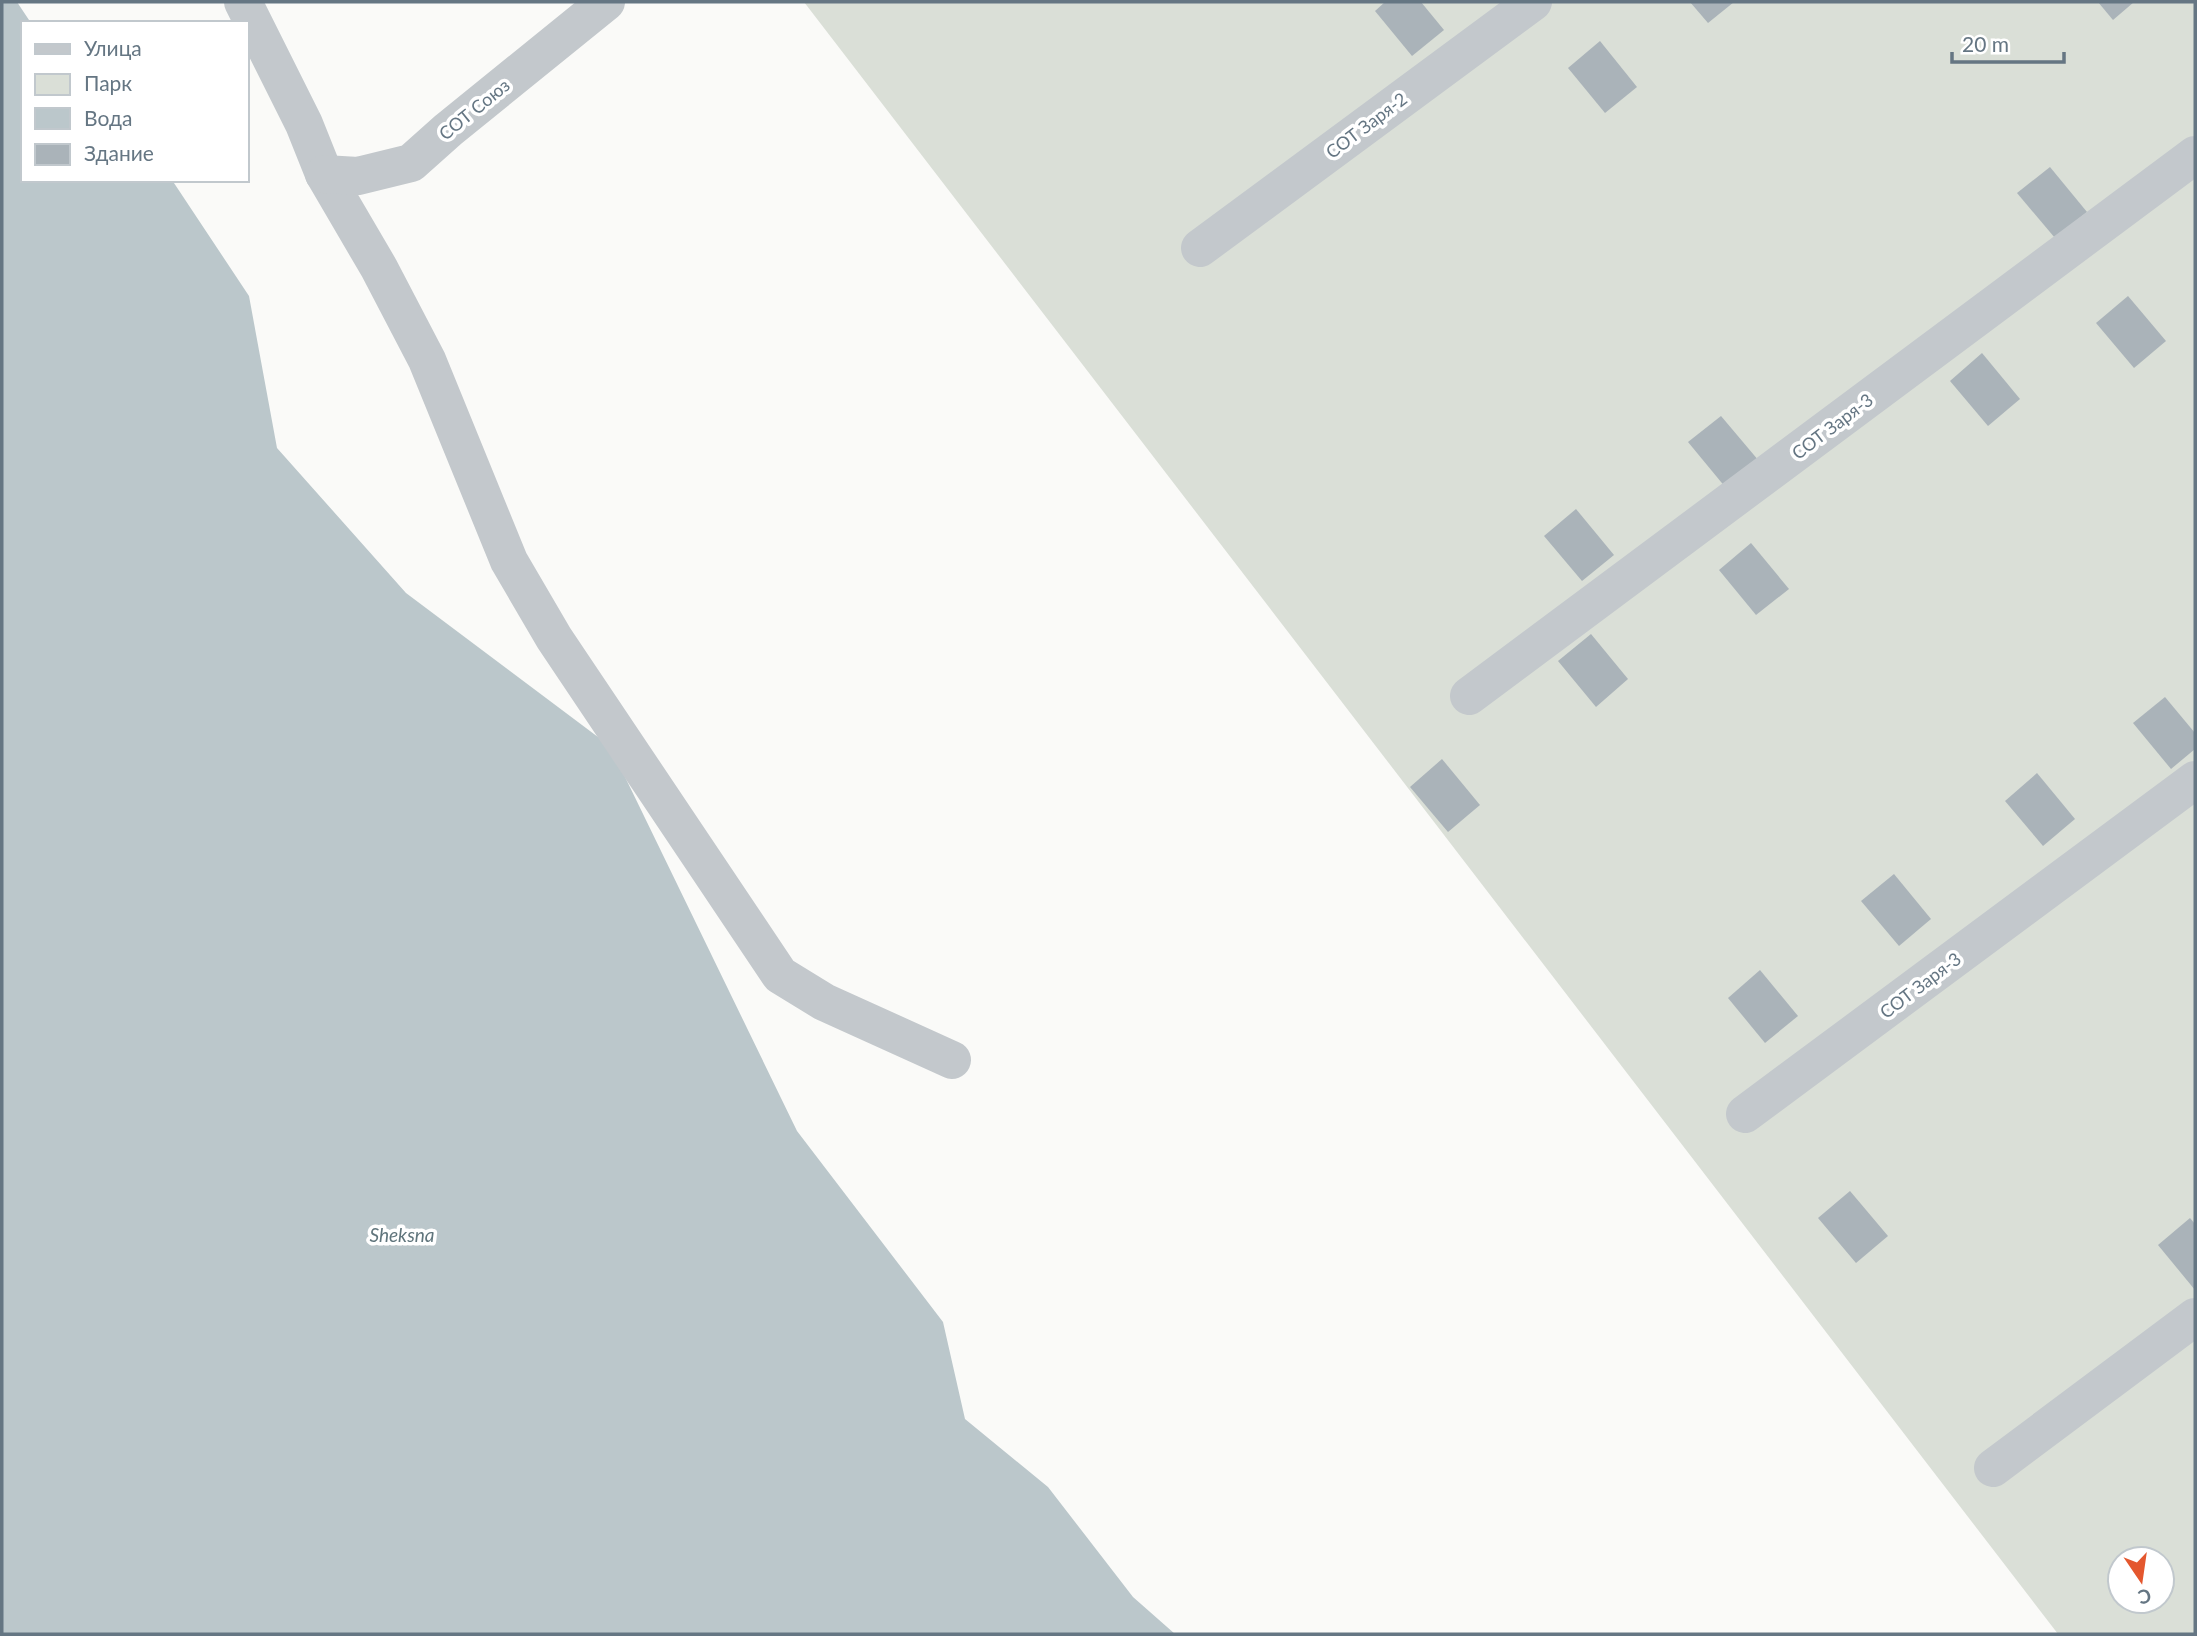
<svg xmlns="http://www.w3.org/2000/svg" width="2197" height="1636" viewBox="0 0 2197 1636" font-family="Lato,sans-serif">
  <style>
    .green { fill: #dadfd7; fill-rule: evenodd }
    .water { fill: #bbc7cb }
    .building { fill: #aab3b9 }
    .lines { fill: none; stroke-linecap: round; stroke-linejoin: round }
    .minor { stroke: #c3c8cc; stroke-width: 38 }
    .labels { text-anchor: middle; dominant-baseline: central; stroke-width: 7; stroke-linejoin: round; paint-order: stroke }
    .street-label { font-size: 18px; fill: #657683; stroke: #fff }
    .water-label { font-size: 19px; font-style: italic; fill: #60757c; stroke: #fff }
  </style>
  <rect width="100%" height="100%" fill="#fafaf8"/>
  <path class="green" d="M804,2H2195V1634H2058ZM2120,1559H2162V1601H2120Z"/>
  <polygon class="water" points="2,2 17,2 31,23 23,23 23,180 172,180 249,296 277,448 406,593 610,746 797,1131 943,1322 965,1419 1048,1487 1133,1597 1175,1634 2,1634"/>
  <g class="building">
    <polygon points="1385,2 1421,2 1444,30 1412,56 1375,11"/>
    <polygon points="1690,2 1734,2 1708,23"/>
    <polygon points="2098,2 2134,2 2113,20"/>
    <polygon points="1600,41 1637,87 1605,113 1568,68"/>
    <polygon points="2050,167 2087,212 2055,238 2017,193"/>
    <polygon points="2128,296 2166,341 2134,368 2096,323"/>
    <polygon points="1982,353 2020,399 1988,426 1950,381"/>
    <polygon points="1721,416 1759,461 1726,488 1688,442"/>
    <polygon points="1576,509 1614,555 1582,581 1544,536"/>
    <polygon points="1751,543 1789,589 1756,615 1719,570"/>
    <polygon points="1591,634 1628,679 1596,707 1558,661"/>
    <polygon points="2165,697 2195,733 2195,749 2171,769 2133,723"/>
    <polygon points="1442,759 1480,805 1448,832 1410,787"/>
    <polygon points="2037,773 2075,819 2043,846 2005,801"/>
    <polygon points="1894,874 1931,919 1899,946 1861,901"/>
    <polygon points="1760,970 1798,1016 1765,1043 1728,998"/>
    <polygon points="1850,1191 1888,1236 1856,1263 1818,1218"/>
    <polygon points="2190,1218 2195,1224 2195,1290 2158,1245"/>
  </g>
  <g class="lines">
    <g class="minor">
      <polyline points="243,2 304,124 324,174 379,268 427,360 509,561 554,638 780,975 824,1002 952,1060"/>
      <polyline points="324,174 358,176 411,163 448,130 606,2"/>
      <polyline points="1200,248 1533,2"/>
      <polyline points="1469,696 2195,155"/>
      <polyline points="1745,1114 2195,780"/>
      <polyline points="1993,1468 2195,1317"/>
    </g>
  </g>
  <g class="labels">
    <g class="street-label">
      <text transform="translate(474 109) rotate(-39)">СОТ Союз</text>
      <text transform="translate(1366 125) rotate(-37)">СОТ Заря-2</text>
      <text transform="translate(1832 426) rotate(-37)">СОТ Заря-3</text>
      <text transform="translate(1920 985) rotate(-37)">СОТ Заря-3</text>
    </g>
    <g class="water-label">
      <text x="402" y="1234">Sheksna</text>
    </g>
  </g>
  <rect width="2197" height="1636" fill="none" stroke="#657683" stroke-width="7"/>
  <rect x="21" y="21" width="228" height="161" fill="#ffffff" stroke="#c1c8cd" stroke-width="2"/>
  <rect x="35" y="44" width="35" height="10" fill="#c3c8cc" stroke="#c1c8cd" stroke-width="2"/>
  <text x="84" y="56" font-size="21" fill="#657683">Улица</text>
  <rect x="35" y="74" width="35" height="21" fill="#dadfd7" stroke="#c1c8cd" stroke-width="2"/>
  <text x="84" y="91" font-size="21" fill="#657683">Парк</text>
  <rect x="35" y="108" width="35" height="21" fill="#bbc7cb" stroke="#c1c8cd" stroke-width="2"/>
  <text x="84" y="126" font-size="21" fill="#657683">Вода</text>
  <rect x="35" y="144" width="35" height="21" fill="#aab3b9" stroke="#c1c8cd" stroke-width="2"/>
  <text x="84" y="161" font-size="21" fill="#657683">Здание</text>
  <g transform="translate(2141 1580) rotate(167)"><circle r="33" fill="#ffffff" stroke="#c1c8cd" stroke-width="2"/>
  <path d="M0-5L12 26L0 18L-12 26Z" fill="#e4572e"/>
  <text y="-10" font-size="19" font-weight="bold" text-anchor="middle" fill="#657683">С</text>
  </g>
  <path d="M1952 52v10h112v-10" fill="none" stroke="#657683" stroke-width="3.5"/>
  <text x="1962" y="52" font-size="21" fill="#657683" stroke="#ffffff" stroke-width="5" paint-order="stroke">20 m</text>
</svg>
